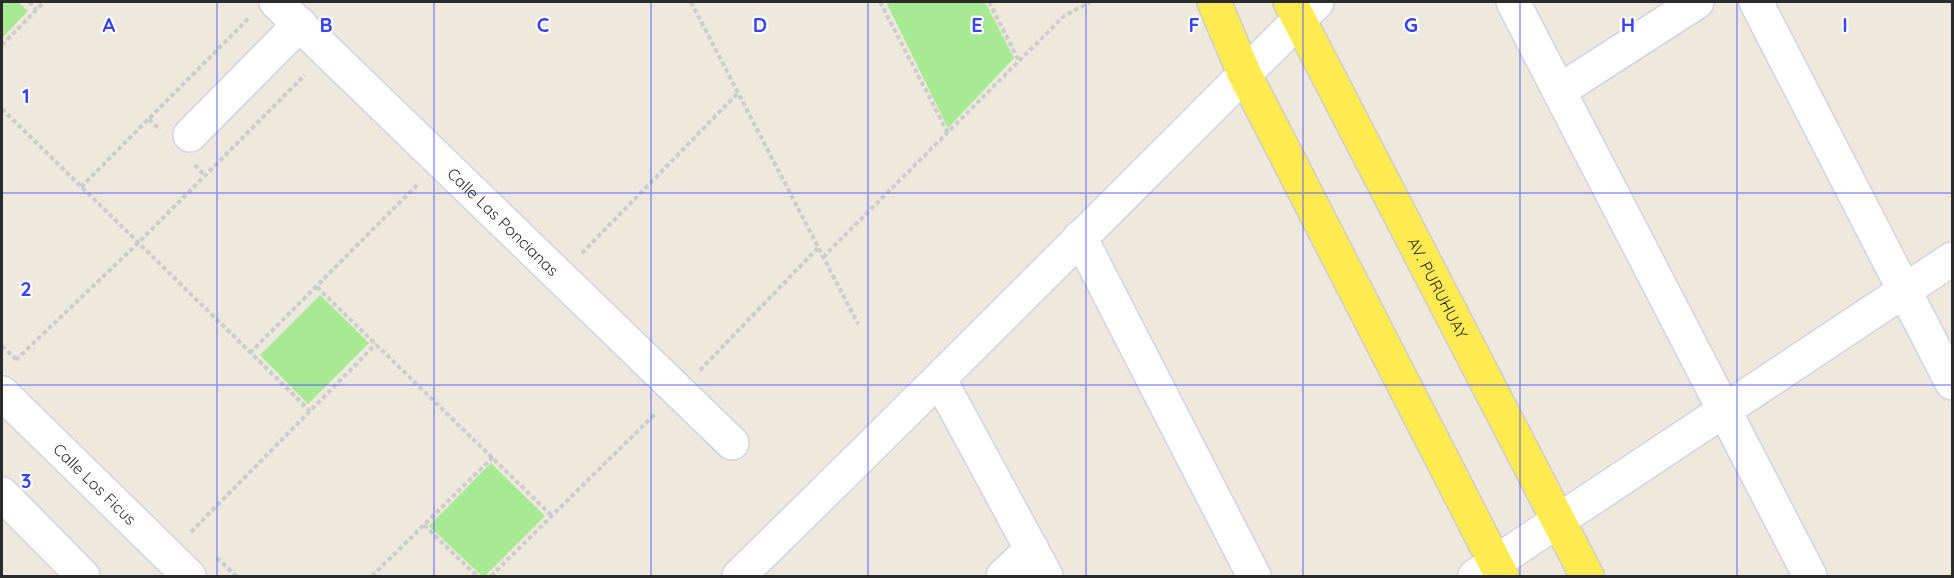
<svg xmlns="http://www.w3.org/2000/svg" width="1954" height="578" viewBox="0 0 1954 578" font-family="Quicksand,sans-serif">
  <style>
    .park { fill: #a6ea93 }
    .lines { fill: none; stroke-linecap: round; stroke-linejoin: round }
    .minor-casing { stroke: #d1d2e5; stroke-width: 36 }
    .major-casing { stroke: #ccc; stroke-width: 36 }
    .path { stroke: #ccc; stroke-width: 4; stroke-dasharray: 4.5 3; stroke-linecap: butt }
    .minor { stroke: #fff; stroke-width: 33 }
    .major { stroke: #feeb51; stroke-width: 33 }
    .grid { fill: none; stroke: #3844ff; stroke-width: 1.5; stroke-opacity: 0.55 }
    .labels { text-anchor: middle; dominant-baseline: central; stroke-width: 4.5; stroke-linejoin: round; paint-order: stroke }
    .street-label { font-size: 16px; fill: #2b2b2b; stroke: #fff }
    .grid-label { font-size: 20px; text-anchor: middle; font-weight: bold; fill: #3844ff; stroke: #fff; stroke-width: 4.5; stroke-linejoin: round; paint-order: stroke }
  </style>
  <rect width="100%" height="100%" fill="#eee9dc"/>
  <g class="park">
    <polygon points="2,2 18,2 28,11 2,38"/>
    <polygon points="886,2 985,2 1014,58 948,128"/>
    <polygon points="320,295 369,343 308,404 260,355"/>
    <polygon points="491,463 545,516 485,576 482,576 429,526"/>
  </g>
  <g class="lines">
    <g class="minor-casing">
      <g id="minor">
        <path id="s1" d="M276,2L732,443"/>
        <polyline points="1513,2 1810,576"/>
        <polyline points="1756,2 1952,383"/>
        <polyline points="1559,91 1697,2"/>
        <polyline points="190,135 300,24"/>
        <polyline points="1080,237 1254,576"/>
        <polyline points="940,380 1046,576"/>
        <path id="s2" d="M2,393L189,576"/>
        <polyline points="2,494 83,576"/>
        <path d="M739,576C933,387 1124,194 1317,2"/>
        <polyline points="1003,576 1032,549"/>
        <polyline points="1475,576 1952,259"/>
      </g>
    </g>
    <g class="major-casing">
      <g id="major">
        <polyline points="1214,2 1244,73 1502,576"/>
        <path id="s3" d="M1290,2L1587,576"/>
      </g>
    </g>
    <g class="path">
      <polyline points="29,2 36,9"/>
      <polyline points="691,2 858,324"/>
      <polyline points="880,2 948,133"/>
      <polyline points="989,2 1019,61"/>
      <polyline points="2,45 44,2"/>
      <polyline points="2,109 310,411"/>
      <polyline points="149,119 160,130"/>
      <polyline points="195,165 205,176"/>
      <polyline points="81,187 249,18"/>
      <polyline points="582,253 738,93"/>
      <polyline points="823,257 1064,16 1090,2"/>
      <polyline points="317,287 552,516"/>
      <polyline points="2,346 18,361"/>
      <polyline points="250,353 419,183"/>
      <polyline points="16,360 138,243 305,75"/>
      <polyline points="700,370 818,248"/>
      <polyline points="424,525 477,576"/>
      <polyline points="191,532 376,344"/>
      <polyline points="217,558 236,576"/>
      <polyline points="372,576 493,457"/>
      <polyline points="491,576 655,414"/>
    </g>
    <use href="#minor" class="minor"/>
    <use href="#major" class="major"/>
  </g>
  <path class="grid" d="M217,2V576M434,2V576M651,2V576M868,2V576M1086,2V576M1303,2V576M1520,2V576M1737,2V576M2,193H1952M2,385H1952"/>
  <g class="labels">
    <g class="street-label">
      <text stroke="none"><textPath href="#s1" startOffset="316">Calle Las Poncianas</textPath></text>
      <text stroke="none"><textPath href="#s3" startOffset="322">AV. PURUHUAY</textPath></text>
      <text stroke="none"><textPath href="#s2" startOffset="130">Calle Los Ficus</textPath></text>
    </g>
  </g>
  <g class="grid-label">
    <text x="109" y="32">A</text>
    <text x="326" y="32">B</text>
    <text x="543" y="32">C</text>
    <text x="760" y="32">D</text>
    <text x="977" y="32">E</text>
    <text x="1194" y="32">F</text>
    <text x="1411" y="32">G</text>
    <text x="1628" y="32">H</text>
    <text x="1845" y="32">I</text>
    <text x="26" y="103">1</text>
    <text x="26" y="296">2</text>
    <text x="26" y="488">3</text>
  </g>
  <rect width="1954" height="578" fill="none" stroke="#2b2b2b" stroke-width="6"/>
</svg>
